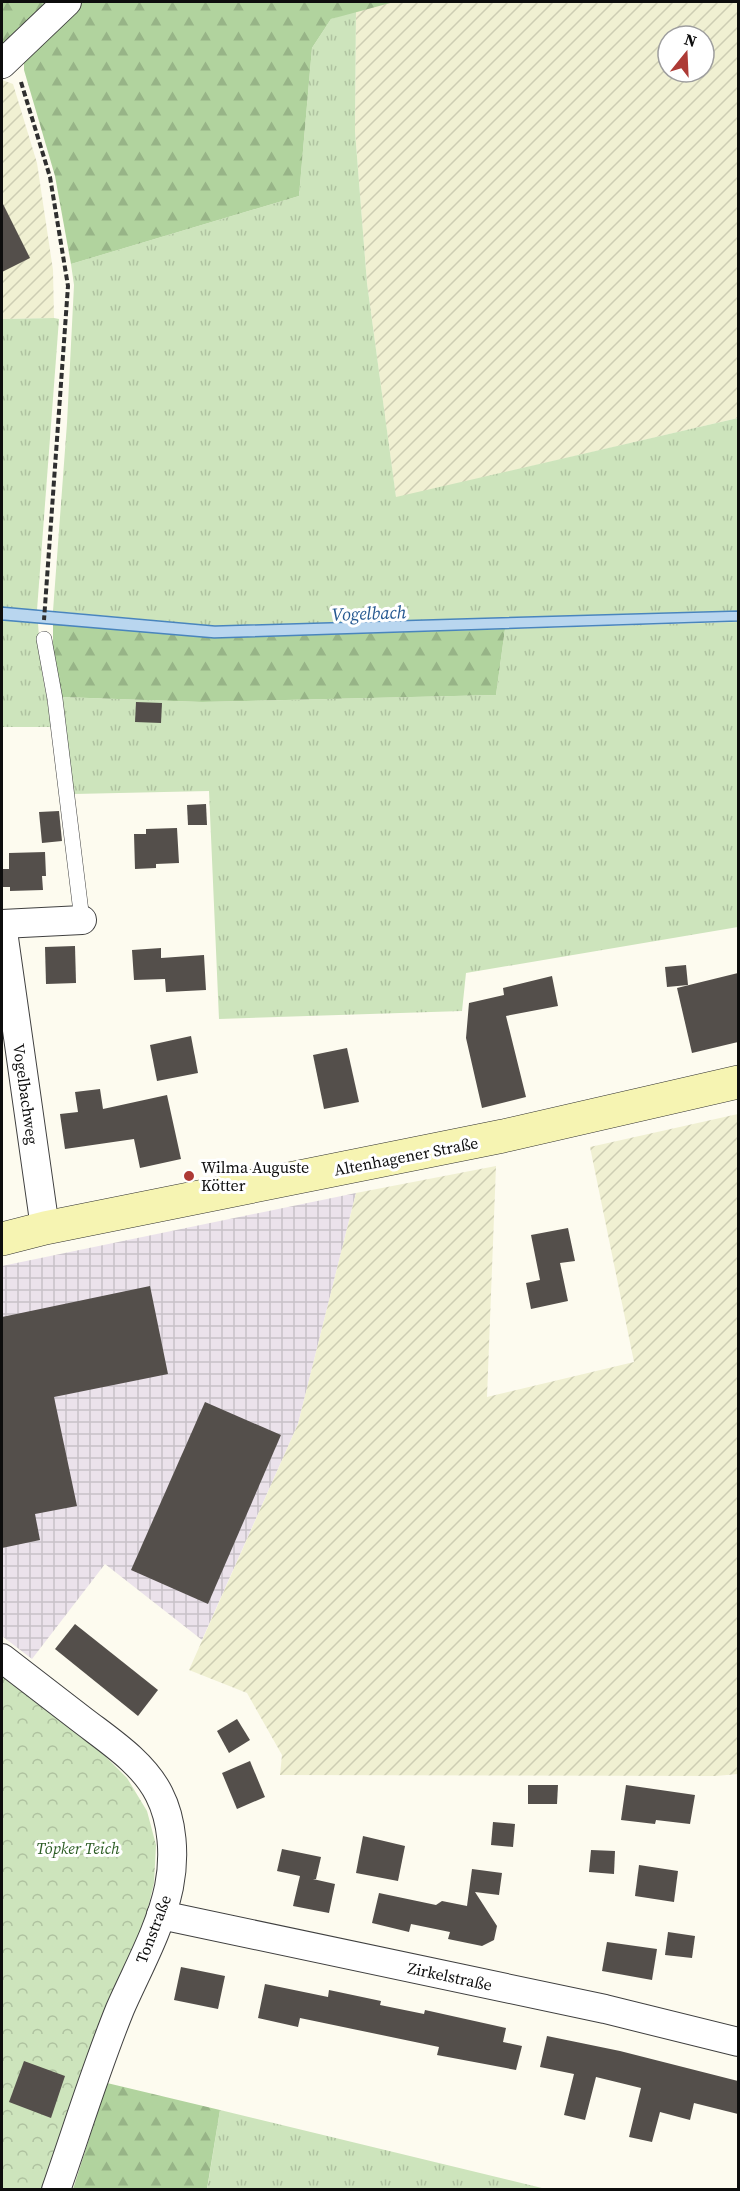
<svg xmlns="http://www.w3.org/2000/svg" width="740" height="2191" viewBox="0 0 740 2191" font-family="'Source Serif 4',serif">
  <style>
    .industrial { fill: url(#industrial-grid) }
    .farmland { fill: url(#farmland-furrows); fill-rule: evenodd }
    .grass { fill: url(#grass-tufts) }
    .forest { fill: url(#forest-firs) }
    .park { fill: url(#park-crowns) }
    .water { fill: #b9d6ef; stroke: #4985bd; stroke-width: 1.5 }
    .building { fill: #544f4b }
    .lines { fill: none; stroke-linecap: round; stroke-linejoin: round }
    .service-casing { stroke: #404040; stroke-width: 16 }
    .minor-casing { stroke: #404040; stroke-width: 30 }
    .secondary-casing { stroke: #2f2f2f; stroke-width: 34 }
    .path { stroke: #2f2f2f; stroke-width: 4; stroke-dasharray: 6 3; stroke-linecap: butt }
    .service { stroke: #fff; stroke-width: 15 }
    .minor { stroke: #fff; stroke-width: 28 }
    .secondary { stroke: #f6f4b2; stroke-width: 33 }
    .poi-dot { fill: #ad3a35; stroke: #fff; stroke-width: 2 }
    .labels { text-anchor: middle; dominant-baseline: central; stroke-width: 6; stroke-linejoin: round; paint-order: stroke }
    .street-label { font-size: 16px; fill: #0d0d0d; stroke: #fff }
    .poi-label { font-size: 16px; fill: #0d0d0d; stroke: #fff; text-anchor: start }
    .park-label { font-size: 16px; font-style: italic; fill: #2c5d25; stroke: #fff }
    .water-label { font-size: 18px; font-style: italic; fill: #255890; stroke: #fff }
  </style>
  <defs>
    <pattern id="industrial-grid" width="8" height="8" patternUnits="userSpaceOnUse" patternTransform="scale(1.5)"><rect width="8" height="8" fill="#ebe2eb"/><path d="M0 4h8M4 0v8" fill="none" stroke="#c8c1c8"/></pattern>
    <pattern id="farmland-furrows" width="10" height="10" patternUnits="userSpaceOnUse" patternTransform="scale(1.5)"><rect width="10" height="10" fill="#f0f0d2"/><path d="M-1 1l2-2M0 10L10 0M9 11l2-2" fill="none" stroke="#cdcdb3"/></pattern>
    <pattern id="grass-tufts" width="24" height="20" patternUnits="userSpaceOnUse" patternTransform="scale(1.5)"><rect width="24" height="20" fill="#cde4bc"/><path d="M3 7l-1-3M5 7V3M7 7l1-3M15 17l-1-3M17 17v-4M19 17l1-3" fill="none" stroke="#afc2a0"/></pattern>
    <pattern id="forest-firs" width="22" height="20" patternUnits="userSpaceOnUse" patternTransform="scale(1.5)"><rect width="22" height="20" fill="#b1d39e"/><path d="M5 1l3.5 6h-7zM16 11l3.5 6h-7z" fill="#97b487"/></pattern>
    <pattern id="park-crowns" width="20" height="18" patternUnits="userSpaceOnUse" patternTransform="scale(1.5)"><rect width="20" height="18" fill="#cde4bc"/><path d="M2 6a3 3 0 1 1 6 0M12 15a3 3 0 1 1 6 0" fill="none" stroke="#afc2a0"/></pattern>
  </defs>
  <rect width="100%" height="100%" fill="#fdfbef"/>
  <polygon class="industrial" points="356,1193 298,1424 202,1640 105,1564 32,1659 2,1636 2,1266"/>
  <g class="farmland">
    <path d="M394,2H738V418L396,498L367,283L355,131L356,10ZM668,36H704V72H668Z"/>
    <polygon points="2,80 13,84 37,163 53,270 54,318 2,319"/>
    <polygon points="738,1114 738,1774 716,1776 280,1775 282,1755 247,1693 189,1670 298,1424 356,1193 496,1166 487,1397 634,1362 590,1147"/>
  </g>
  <g class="grass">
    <polygon points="356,10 355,131 367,283 396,497 738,418 738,611 215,626 53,611 67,423 74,285 71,264 299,196 312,48 331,19"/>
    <polygon points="54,318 59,319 37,610 2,607 2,319"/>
    <polygon points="2,620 38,623 41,667 52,727 2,727"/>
    <polygon points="738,622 738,927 466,973 462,1011 219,1019 209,791 74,794 61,697 202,702 496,695 505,629"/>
    <polygon points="220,2110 546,2189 207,2190"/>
  </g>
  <g class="forest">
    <polygon points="2,2 59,2 2,54"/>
    <polygon points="78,2 394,2 331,19 312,48 299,196 71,264 55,176 24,70 24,59"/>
    <polygon points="53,624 214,638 505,629 496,695 202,702 61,697 53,656"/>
    <polygon points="107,2083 220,2110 207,2189 73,2189"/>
  </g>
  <polygon class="park" points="2,1673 101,1752 127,1778 147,1811 156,1845 154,1883 145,1920 120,1978 42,2189 2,2189"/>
  <polygon class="water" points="2,607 215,626 738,611 738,621 214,638 2,620"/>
  <g class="building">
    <polygon points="2,202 30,258 2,272"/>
    <polygon points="136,702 162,703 161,723 135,722"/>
    <polygon points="206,804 207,825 188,825 187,805"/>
    <polygon points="59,811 62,841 42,843 39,812"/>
    <polygon points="177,828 179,863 156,864 156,868 135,869 134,834 146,834 146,829"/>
    <polygon points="45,852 46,876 42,876 43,890 10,891 10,887 2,887 2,869 9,869 9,853"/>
    <polygon points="75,946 76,983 46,984 45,947"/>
    <polygon points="161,948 161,958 204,955 206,990 166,992 165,979 134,980 132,950"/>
    <polygon points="686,965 688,985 667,987 665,967"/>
    <polygon points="738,973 738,1042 692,1053 677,988"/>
    <polygon points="552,976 558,1006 506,1016 526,1097 482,1108 466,1038 469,1003 504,995 503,988"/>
    <polygon points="191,1036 198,1073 157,1081 150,1045"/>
    <polygon points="347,1048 359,1102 324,1109 313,1055"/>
    <polygon points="100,1089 103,1109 167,1095 181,1159 140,1168 134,1139 65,1149 60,1114 78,1112 75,1092"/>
    <polygon points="568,1228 575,1261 560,1263 568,1301 531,1309 526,1283 540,1280 531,1235"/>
    <polygon points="150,1286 168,1374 54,1397 77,1506 35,1514 40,1540 2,1548 2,1317"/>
    <polygon points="205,1402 281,1435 208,1604 131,1570"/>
    <polygon points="75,1624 158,1690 138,1716 55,1649"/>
    <polygon points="237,1719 250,1740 229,1753 217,1731"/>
    <polygon points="250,1761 265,1797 237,1809 222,1773"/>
    <polygon points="528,1785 558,1785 557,1804 528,1804"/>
    <polygon points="626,1785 695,1795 690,1824 656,1820 655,1824 621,1820"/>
    <polygon points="493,1822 515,1824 513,1847 491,1845"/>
    <polygon points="363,1836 405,1846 398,1881 356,1873"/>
    <polygon points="282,1849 321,1857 316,1879 313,1879 335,1884 329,1913 293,1906 300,1876 277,1871"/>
    <polygon points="591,1850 615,1851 614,1874 589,1872"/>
    <polygon points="639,1865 678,1871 674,1902 635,1896"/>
    <polygon points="472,1869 502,1873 499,1895 475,1892 497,1926 494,1940 482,1946 448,1939 450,1932 411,1924 409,1932 372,1923 379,1893 436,1905 442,1901 467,1906"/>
    <polygon points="668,1932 695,1936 692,1958 665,1955"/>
    <polygon points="607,1942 657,1949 652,1980 602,1971"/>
    <polygon points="181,1967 225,1976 218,2009 174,2000"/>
    <polygon points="265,1984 328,1997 329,1990 381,2001 380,2005 424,2014 425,2010 506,2028 503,2042 522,2046 516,2070 437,2055 439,2047 300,2018 298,2027 258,2018"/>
    <polygon points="547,2036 620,2051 738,2081 738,2114 694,2103 690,2120 660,2112 652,2142 629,2137 641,2088 596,2077 585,2120 564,2115 574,2074 540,2067"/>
    <polygon points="24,2061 65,2076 51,2118 9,2102"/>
  </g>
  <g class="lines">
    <g class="service-casing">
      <polyline id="service" points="44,639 55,699 82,920"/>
    </g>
    <g class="minor-casing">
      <g id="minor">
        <polyline points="2,64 67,2"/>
        <polyline points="2,924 45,1228"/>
        <polyline points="2,924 82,920"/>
        <path d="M2,1658C28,1678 54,1698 81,1719C108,1740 143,1762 159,1794C173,1821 175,1857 169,1887C160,1930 137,1970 120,2009C96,2068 77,2130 56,2190"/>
        <polyline points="161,1915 605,2009 738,2042"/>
      </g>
    </g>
    <g class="secondary-casing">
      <polyline id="secondary" points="2,1239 45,1228 503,1136 738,1082"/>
    </g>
    <polyline class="path" points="21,82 50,177 68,286 44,620"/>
    <use href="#service" class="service"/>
    <use href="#minor" class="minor"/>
    <use href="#secondary" class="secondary"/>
  </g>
  <circle class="poi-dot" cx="189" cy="1176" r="6"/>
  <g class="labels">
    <g class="street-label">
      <text transform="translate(26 1094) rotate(82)">Vogelbachweg</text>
      <text transform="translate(406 1156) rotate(-11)">Altenhagener Straße</text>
      <text transform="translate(153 1929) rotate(-69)">Tonstraße</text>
      <text transform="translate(450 1976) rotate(12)">Zirkelstraße</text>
    </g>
    <g class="poi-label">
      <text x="201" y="1167">Wilma Auguste<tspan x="201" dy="18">Kötter</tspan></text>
    </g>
    <g class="park-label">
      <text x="78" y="1848">Töpker Teich</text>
    </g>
    <g class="water-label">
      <text transform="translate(369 613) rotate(-2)">Vogelbach</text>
    </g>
  </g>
  <rect width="740" height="2191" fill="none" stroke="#0d0d0d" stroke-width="6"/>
  <g transform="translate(686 54) rotate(18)"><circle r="28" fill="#ffffff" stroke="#9e9e9e" stroke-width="1.5"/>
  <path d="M0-4.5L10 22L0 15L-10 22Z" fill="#ad3a35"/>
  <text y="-9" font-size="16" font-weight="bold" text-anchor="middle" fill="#0d0d0d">N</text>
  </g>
</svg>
